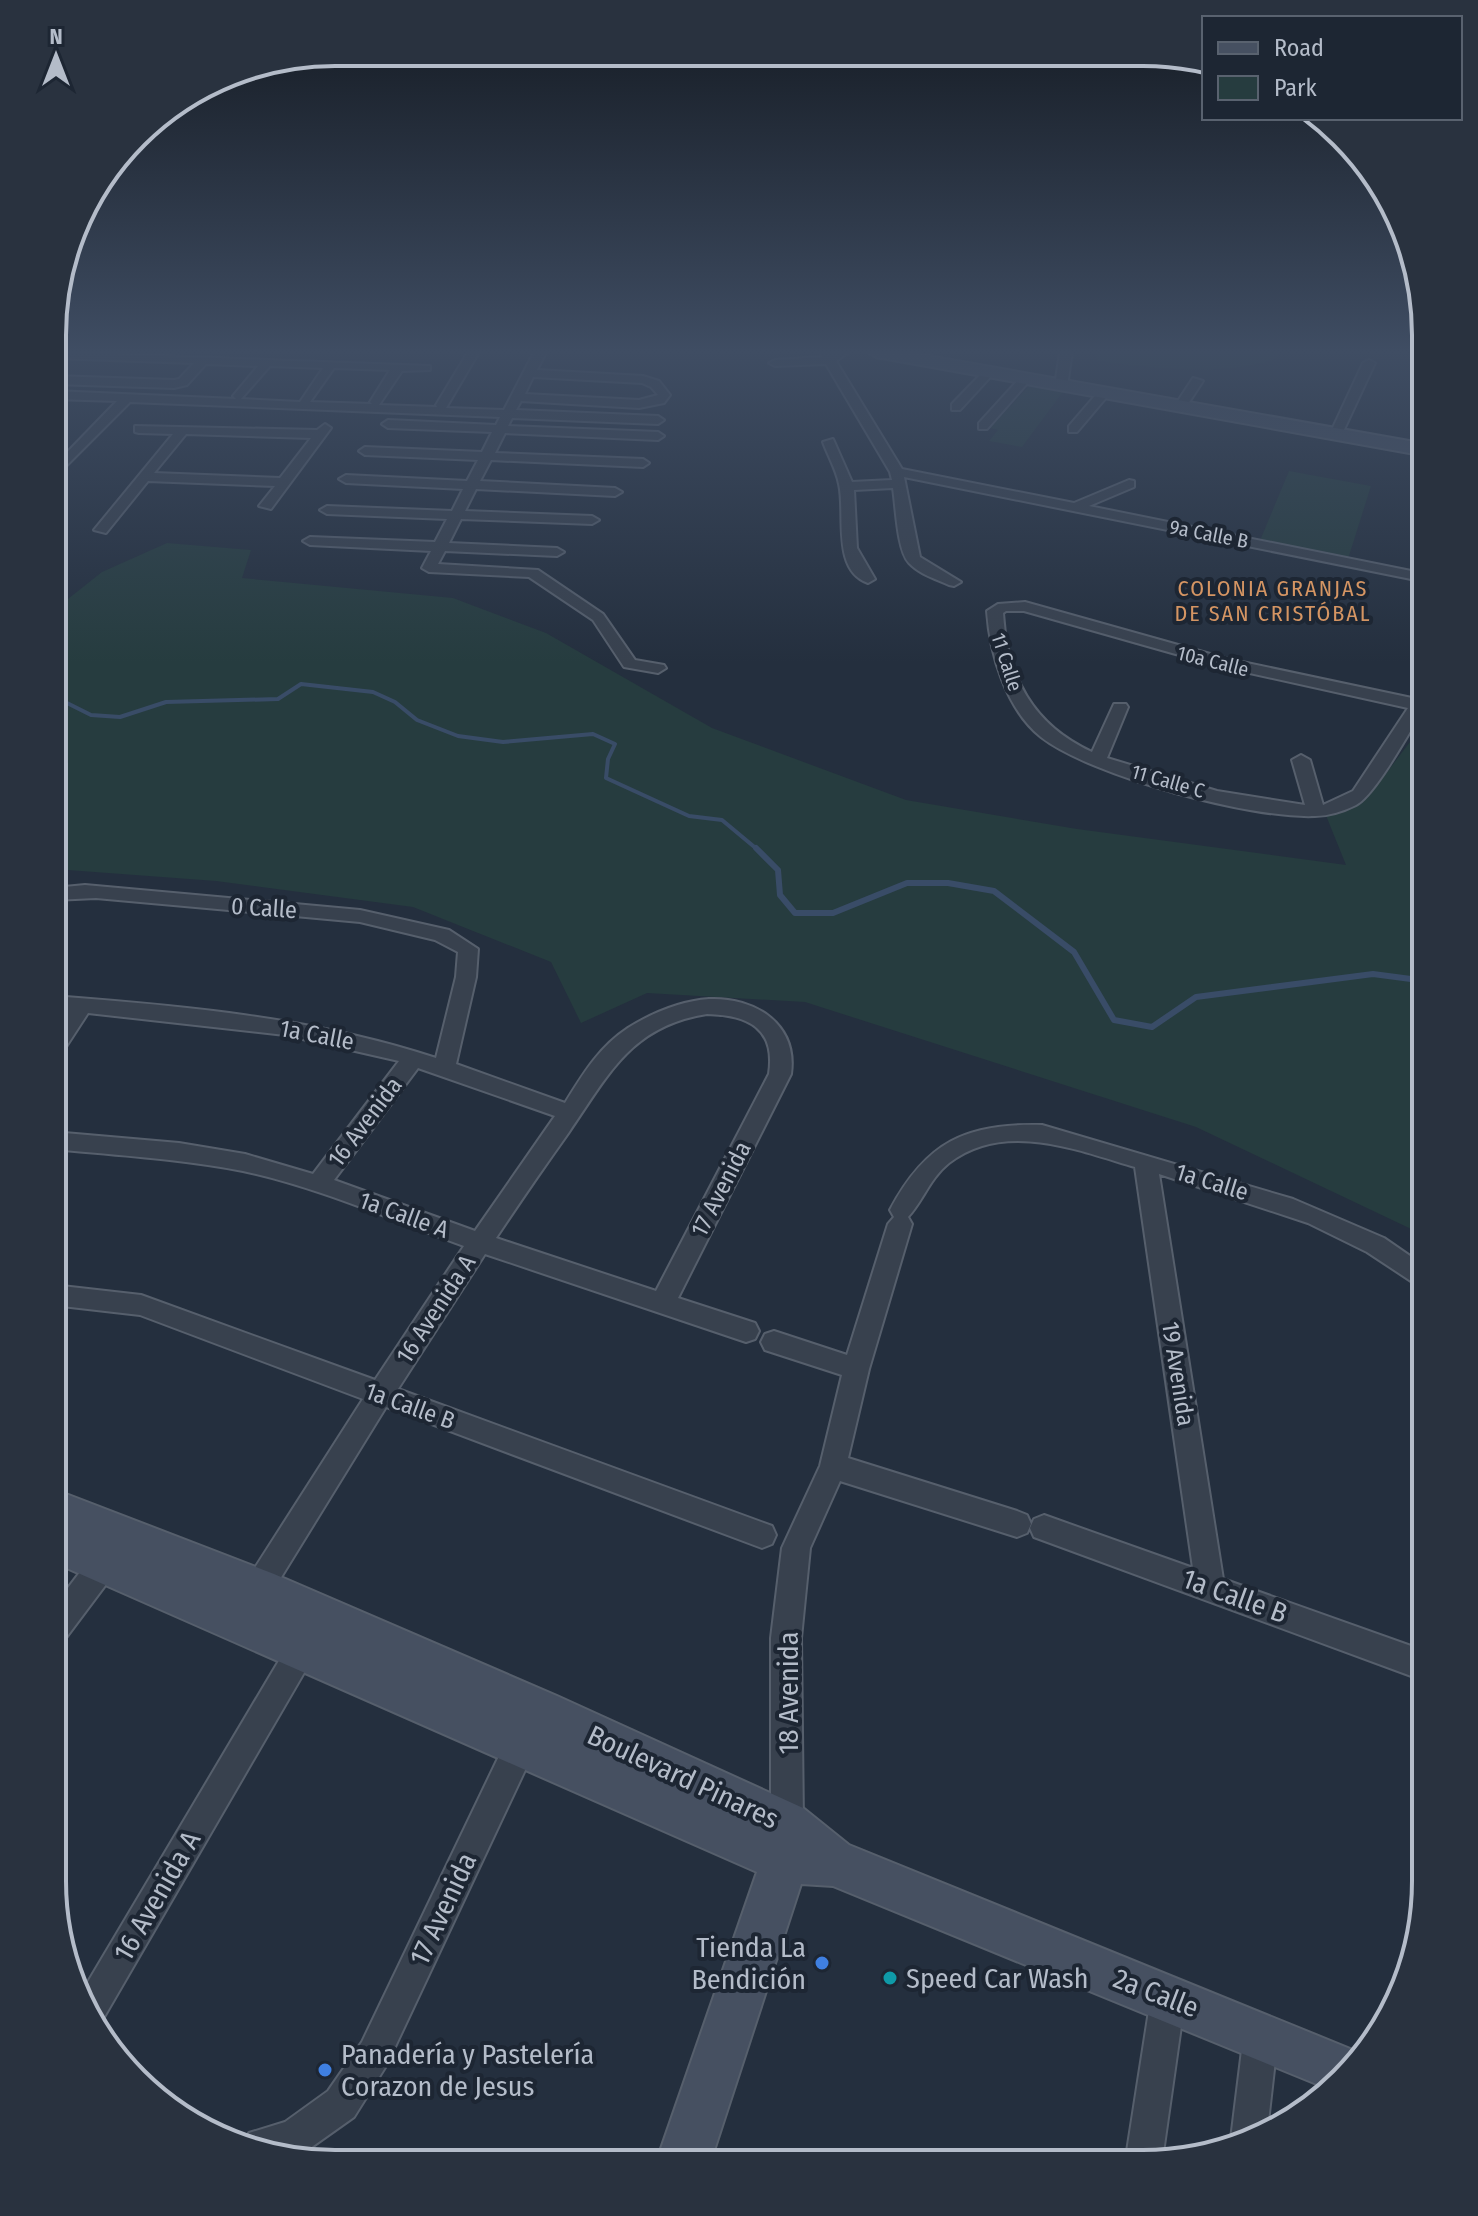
<svg xmlns="http://www.w3.org/2000/svg" width="1478" height="2216" viewBox="0 0 1478 2216" font-family="'Fira Sans Condensed',sans-serif">
  <style>
    .green { fill: #263c3f }
    .lines { fill: none; stroke-linecap: round; stroke-linejoin: round }
    .stream-far1 { stroke: #394c67; stroke-width: 4 }
    .stream { stroke: #394c67; stroke-width: 6 }
    .street-casing { stroke: #565f6c; stroke-width: 4 }
    .secondary-casing { stroke: #565f6c; stroke-width: 4 }
    .street { fill: #38414e; fill-rule: evenodd }
    .secondary { fill: #465061; fill-rule: evenodd }
    .shop-dot { fill: #3f7fe0; stroke: #1d2633; stroke-width: 3 }
    .culture-dot { fill: #0f9aa8; stroke: #1d2633; stroke-width: 3 }
    .labels { text-anchor: middle; dominant-baseline: central; stroke-width: 8; stroke-linejoin: round; paint-order: stroke }
    .far-street-label { font-size: 20px; fill: #b4bcc9; stroke: #1d2633 }
    .far-neighbourhood-label { font-size: 22px; letter-spacing: 2px; fill: #d59563; stroke: #1d2633 }
    .street-label { font-size: 24px; fill: #b4bcc9; stroke: #1d2633 }
    .near-street-label { font-size: 28px; fill: #b4bcc9; stroke: #1d2633 }
    .near-poi-label { font-size: 28px; fill: #b4bcc9; stroke: #1d2633; text-anchor: start }
    .rim { fill: none; stroke: #b4bcc9; stroke-width: 4 }
  </style>
  <rect width="100%" height="100%" fill="#242f3e"/>
  <g class="green">
    <path d="M1095,352H1280L1276,359C1219,377 1156,368 1097,361Z"/>
    <polygon points="1031,384 1065,389 1022,447 989,441 998,430 990,428"/>
    <polygon points="1289,471 1371,486 1348,559 1259,543"/>
    <polygon points="167,543 251,550 242,578 453,598 546,633 712,728 906,800 1077,829 1346,865 1325,813 1356,804 1368,797 1426,721 1426,1103 1419,1103 1426,1114 1426,1236 1196,1127 805,1002 647,993 581,1023 551,962 413,907 216,881 54,869 54,610 102,572"/>
  </g>
  <g class="lines">
    <polyline class="stream-far1" points="54,703 67,703 91,715 120,717 166,702 278,699 301,684 373,692 395,702 417,720 458,736 503,742 593,734 615,744 608,759 606,778 689,816 722,820 758,850"/>
    <polyline class="stream" points="756,848 778,870 780,895 795,913 833,913 907,883 948,883 994,891 1074,952 1114,1020 1152,1027 1196,997 1373,974 1426,981"/>
    <g class="street-casing">
      <g id="street">
        <path d="M54,352L430,366V370L402,371L379,405L437,407L436,405L468,352H479L446,408L504,410L534,352H546L537,370L643,376L659,381L670,395L664,403L639,408L521,401L516,410L658,416L664,420L658,424L512,418L508,426L658,432L664,436L658,440L505,433L495,453L643,459L649,463L643,467L491,460L480,481L615,488L622,492L615,496L476,489L465,511L592,516L599,520L592,524L461,519L449,543L557,548L564,552L557,556L445,551L438,564L538,570L603,614L635,660L664,665L666,668L658,673L624,667L593,620L529,577L429,572L422,568L431,551L310,545L303,541L310,537L435,542L447,519L327,514L320,510L327,506L452,511L463,489L346,483L339,479L346,475L467,481L478,460L365,455L359,451L365,447L482,452L492,432L388,428L382,424L388,420L496,425L500,417L130,402L54,478V466L117,401L54,399V391L236,399L233,396L258,366L206,364L187,385L174,388L54,384V376L174,380L179,379L194,363L54,358ZM270,366L323,368L300,402L241,399ZM334,368L390,370L370,402L372,404L310,402ZM533,377L642,383L651,387L658,395L639,400L525,394Z"/>
        <path d="M820,352H849L836,361L902,469L1074,503L1129,480L1134,481V487L1089,506L1426,574V582L904,477L920,557L961,582L954,586L949,585C936,579 919,574 909,563C897,550 896,507 893,488L854,490L857,548L875,579L868,583C831,570 846,513 839,484C836,469 828,456 823,442L833,439L852,482L892,480L890,472L826,364L775,366L769,363L775,360L822,357Z"/>
        <polygon points="1060,352 1072,352 1067,386 1061,390 1055,386"/>
        <polygon points="1369,360 1375,363 1342,434 1332,437 1330,434 1363,363"/>
        <polygon points="984,371 994,373 960,410 952,410 952,404"/>
        <polygon points="1021,377 1031,379 987,429 979,429 979,423"/>
        <polygon points="1193,378 1203,381 1184,410 1176,410 1174,407"/>
        <polygon points="1100,390 1110,393 1077,432 1069,432 1069,426"/>
        <path d="M325,424L331,428L271,509L259,506L275,486L148,481L106,533L94,530L173,434L139,433L135,432V426L317,430ZM186,434L311,438L280,478L154,473Z"/>
        <path d="M1025,602L1228,659L1426,701V711L1423,710C1409,732 1376,794 1356,805C1344,811 1329,816 1315,816C1252,819 1091,776 1041,737C1006,709 990,654 987,611L998,604ZM1006,611H1024L1218,666L1408,708L1353,791L1323,805L1310,760L1301,755L1292,760L1305,805L1217,791L1107,758L1128,707L1126,704H1114L1092,752C1033,725 1007,677 1003,613Z"/>
        <path d="M85,885L360,910L449,930L478,949L476,977L456,1064L565,1103C583,1074 599,1047 628,1028C652,1013 681,1001 709,999C755,997 798,1024 791,1074L678,1298L755,1323L759,1331L755,1339L746,1342L485,1254L398,1389L772,1526L776,1535L772,1544L762,1548L386,1407L264,1605L254,1609L244,1605L240,1595L244,1585L363,1399L140,1315L53,1305V1285L141,1295L375,1380L464,1246C392,1220 318,1187 243,1171C180,1159 116,1155 53,1149V1132L179,1143L245,1154L313,1174L399,1061L285,1035L88,1013L60,1056L53,1059V1034L68,1011L53,1010V996C183,1006 312,1017 436,1058L456,977L458,952L435,940L360,922L96,898L54,900V888ZM707,1014C748,1015 776,1028 769,1074L656,1291L496,1238C520,1202 544,1167 569,1132C609,1074 631,1026 707,1014ZM418,1068L555,1116L475,1231L334,1180Z"/>
        <path d="M1042,1125L1293,1199L1384,1238L1426,1267V1291L1367,1252L1308,1223L1159,1174L1223,1579L1425,1651V1681L1034,1537L1030,1528L1034,1519L1044,1515L1193,1568L1135,1167C1077,1150 1004,1120 949,1163C930,1178 923,1201 908,1217L912,1224L869,1369L848,1458L1017,1511L1027,1515L1031,1524L1027,1533L1017,1537L840,1481L810,1548L801,1638L803,1824L798,1835L787,1840L776,1835L771,1824V1638L782,1548L820,1466L842,1375L765,1350L761,1342L765,1334L774,1331L847,1355L888,1224L894,1217L890,1210C926,1142 966,1123 1042,1125Z"/>
        <polygon points="103,1551 113,1555 117,1565 113,1575 62,1643 52,1647 52,1609 93,1555"/>
        <polygon points="306,1627 316,1632 321,1642 316,1652 100,2024 79,1997 296,1632"/>
        <polygon points="523,1725 534,1729 538,1740 534,1751 386,2066 354,2117 306,2151 288,2157 246,2140 249,2133 285,2122 328,2091 362,2042 512,1729"/>
        <polygon points="1168,1981 1180,1986 1185,1998 1162,2160 1125,2164 1151,1998 1156,1986"/>
        <polygon points="1261,2017 1273,2022 1278,2034 1267,2131 1252,2142 1230,2147 1244,2034 1249,2022"/>
      </g>
    </g>
    <g class="secondary-casing">
      <g id="secondary">
        <polygon points="868,352 906,352 1426,444 1426,456 876,357"/>
        <polygon points="53,1489 274,1574 557,1696 803,1808 849,1845 1365,2055 1324,2087 833,1886 801,1884 710,2163 656,2163 757,1872 53,1562"/>
      </g>
    </g>
    <use href="#street" class="street"/>
    <use href="#secondary" class="secondary"/>
  </g>
  <linearGradient id="sky" x2="0" y2="1"><stop stop-color="#141a22"/><stop offset="0.53" stop-color="#3f4d63"/><stop offset="1" stop-color="#3f4d63" stop-opacity="0"/></linearGradient>
  <rect width="1478" height="663" fill="url(#sky)"/>
  <g class="shop-dot">
    <circle cx="822" cy="1963" r="8"/>
    <circle cx="325" cy="2070" r="8"/>
  </g>
  <circle class="culture-dot" cx="890" cy="1978" r="8"/>
  <g class="labels">
    <g class="far-street-label">
      <text transform="translate(1209 534) rotate(11)">9a Calle B</text>
      <text transform="translate(1213 661) rotate(14)">10a Calle</text>
      <text transform="translate(1007 662) rotate(72)">11 Calle</text>
      <text transform="translate(1168 781) rotate(16)">11 Calle C</text>
    </g>
    <g class="far-neighbourhood-label">
      <text x="1273" y="588">COLONIA GRANJAS<tspan x="1273" dy="25">DE SAN CRISTÓBAL</tspan></text>
    </g>
    <g class="street-label">
      <text transform="translate(264 908) rotate(4)">0 Calle</text>
      <text transform="translate(317 1035) rotate(11)">1a Calle</text>
      <text transform="translate(365 1122) rotate(-53)">16 Avenida</text>
      <text transform="translate(1212 1182) rotate(17)">1a Calle</text>
      <text transform="translate(721 1189) rotate(-63)">17 Avenida</text>
      <text transform="translate(404 1215) rotate(20)">1a Calle A</text>
      <text transform="translate(436 1309) rotate(-57)">16 Avenida A</text>
      <text transform="translate(1178 1374) rotate(81)">19 Avenida</text>
      <text transform="translate(410 1406) rotate(20)">1a Calle B</text>
    </g>
    <g class="near-street-label">
      <text transform="translate(1235 1596) rotate(20)">1a Calle B</text>
      <text transform="translate(788 1693) rotate(-90)">18 Avenida</text>
      <text transform="translate(683 1777) rotate(25)">Boulevard Pinares</text>
      <text transform="translate(157 1896) rotate(-60)">16 Avenida A</text>
      <text transform="translate(443 1909) rotate(-65)">17 Avenida</text>
      <text transform="translate(1156 1993) rotate(21)">2a Calle</text>
    </g>
    <g class="near-poi-label">
      <text x="806" y="1947" text-anchor="end">Tienda La<tspan x="806" dy="32">Bendición</tspan></text>
      <text x="906" y="1978">Speed Car Wash</text>
      <text x="341" y="2054">Panadería y Pastelería<tspan x="341" dy="32">Corazon de Jesus</tspan></text>
    </g>
  </g>
  <path d="M0 0H1478V2216H0ZM335 66H1143A269 269 0 0 1 1412 335V1881A269 269 0 0 1 1143 2150H335A269 269 0 0 1 66 1881V335A269 269 0 0 1 335 66Z" fill="#29323f" fill-rule="evenodd"/>
  <path class="rim" d="M335 66H1143A269 269 0 0 1 1412 335V1881A269 269 0 0 1 1143 2150H335A269 269 0 0 1 66 1881V335A269 269 0 0 1 335 66Z"/>
  <rect x="1202" y="16" width="260" height="104" fill="#1d2633" stroke="#59626f" stroke-width="2"/>
  <rect x="1218" y="42" width="40" height="12" fill="#465061" stroke="#59626f" stroke-width="2"/>
  <text x="1274" y="56" font-size="24" fill="#b4bcc9">Road</text>
  <rect x="1218" y="76" width="40" height="24" fill="#263c3f" stroke="#59626f" stroke-width="2"/>
  <text x="1274" y="96" font-size="24" fill="#b4bcc9">Park</text>
  <g transform="translate(56 56)" stroke="#1d2633" stroke-width="6" paint-order="stroke">
  <path d="M0-6L14 30L0 20L-14 30Z" fill="#b4bcc9"/>
  <text y="-12" font-size="22" font-weight="bold" text-anchor="middle" fill="#b4bcc9">N</text>
  </g>
</svg>
